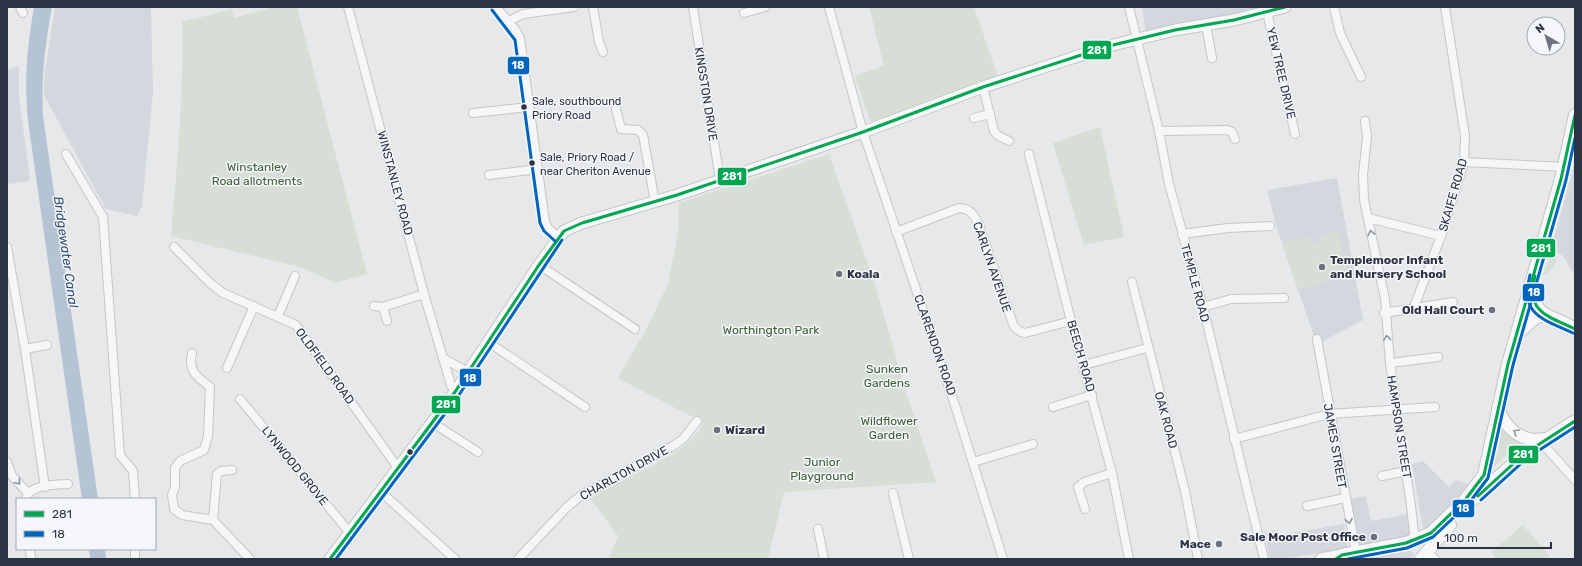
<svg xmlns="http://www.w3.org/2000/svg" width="1582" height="566" viewBox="0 0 1582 566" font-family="Rubik,sans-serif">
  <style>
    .built { fill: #d4d7dd }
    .green { fill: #d6ded6 }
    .water { fill: #b4c4d5 }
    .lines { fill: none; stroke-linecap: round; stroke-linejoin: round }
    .street-casing { stroke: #c4c6c8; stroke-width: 10 }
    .secondary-casing { stroke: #c4c6c8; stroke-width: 13 }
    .primary-casing { stroke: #c2c5c8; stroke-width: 14 }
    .street { stroke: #f5f6f7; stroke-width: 8 }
    .secondary { stroke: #f8f8f8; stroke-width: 11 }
    .primary { stroke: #f8f8f8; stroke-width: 12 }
    .bus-1-casing { stroke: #f4f6f9; stroke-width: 6 }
    .bus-2-casing { stroke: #f4f6f9; stroke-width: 6 }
    .bus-1 { stroke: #00a651; stroke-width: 3 }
    .bus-2 { stroke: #0065bd; stroke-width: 3 }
    .oneway { stroke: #90959e }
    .oneway2 { stroke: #92969e }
    .bus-dot { fill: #2b3445; stroke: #f4f6f9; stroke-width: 1.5 }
    .poi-dot { fill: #6c737f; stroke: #f4f6f9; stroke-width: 1.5 }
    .labels { text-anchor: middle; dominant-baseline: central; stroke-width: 3; stroke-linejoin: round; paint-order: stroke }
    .bus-label { font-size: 11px; fill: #2b3445; stroke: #f4f6f9; text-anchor: start }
    .street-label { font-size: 12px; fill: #2b3445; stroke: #f4f6f9 }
    .park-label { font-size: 12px; fill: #3f6138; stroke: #f4f6f9 }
    .poi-label { font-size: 12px; font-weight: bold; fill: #2b3445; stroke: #f4f6f9; text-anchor: start }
    .water-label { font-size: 13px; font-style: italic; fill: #34527a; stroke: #f4f6f9 }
    .line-badge { stroke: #f4f6f9; stroke-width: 1.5 }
    .badge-label { font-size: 11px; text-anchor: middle; font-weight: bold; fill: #fff }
  </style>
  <rect width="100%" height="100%" fill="#e6e8ea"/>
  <g class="built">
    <polygon points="55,7 151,7 153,92 142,206 137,216 106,209 44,95 44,80"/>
    <polygon points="1142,7 1284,7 1146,33"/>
    <polygon points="17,66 19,69 19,95 30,181 7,184 7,71"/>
    <polygon points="1575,162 1575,276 1563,256 1551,249"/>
    <polygon points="1337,178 1363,320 1321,342 1316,342 1276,225 1267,190"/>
    <polygon points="1423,461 1449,487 1456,480 1469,485 1427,529 1424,529 1423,528 1412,464"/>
    <polygon points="1366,496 1371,521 1409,514 1412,536 1359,546 1350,499"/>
    <polygon points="1344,524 1348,548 1283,559 1269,559 1265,532 1278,530 1279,535"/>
    <polygon points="1412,551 1414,554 1412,559 1351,559"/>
  </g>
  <g class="green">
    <path d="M274,7H297L367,274L336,283L300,267L171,236C177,164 184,94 182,22L232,9L234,18Z"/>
    <polygon points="869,7 974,7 999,80 870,122 855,76 884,66"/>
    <polygon points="1100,127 1124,237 1084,245 1053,143"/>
    <path d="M829,154L874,281L906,392L936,482L784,492L768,559H608L618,536L590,498C618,480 694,453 703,422L696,415L693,417L619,379V375L646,330L668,284L678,232L679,203Z"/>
    <polygon points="1339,232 1341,248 1348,275 1298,290 1282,243 1312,236 1314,244 1322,243 1320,235"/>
    <polygon points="1550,256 1554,256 1557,262 1546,275 1543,275"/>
    <polygon points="1501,427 1512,437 1526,443 1507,454 1494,467 1492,465 1498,451"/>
    <polygon points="1523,525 1550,556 1546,559 1497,559 1491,552"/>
  </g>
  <g class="water">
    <path d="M34,7H52C45,44 41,79 43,116L98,499H82L28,121C24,79 27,48 34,7Z"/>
    <polygon points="89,549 105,549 106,559 90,559"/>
  </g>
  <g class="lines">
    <g class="street-casing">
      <g id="street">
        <polyline points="20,7 23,13"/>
        <polyline points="348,7 424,294 451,385 455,392"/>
        <polyline points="496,7 515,29 520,38 545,222 548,228 558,237"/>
        <polyline points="593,7 599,42 603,52"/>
        <polyline points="693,7 720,180"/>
        <polyline points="829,7 863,132 953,399 1003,559"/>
        <polyline points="1129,7 1159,131 1169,184 1203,307 1264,559"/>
        <polyline points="1334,7 1340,33 1361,77"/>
        <polyline points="1267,12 1295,134"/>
        <polyline points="744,13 765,7"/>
        <polyline points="509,21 523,14 574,7"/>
        <polyline points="1206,25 1212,58"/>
        <polyline points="983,87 994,131 997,135 1009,141"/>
        <polyline points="616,109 621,129 638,130 643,135 655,202"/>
        <polyline points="473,113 529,107"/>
        <polyline points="974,118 990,114"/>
        <polyline points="1365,121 1367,137 1363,175 1364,200 1385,299 1390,363 1411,506 1415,541"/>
        <polyline points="1159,131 1227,130 1232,132 1235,139"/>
        <polyline points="66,154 103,217 120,455 133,471 135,499"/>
        <polyline points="1029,154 1071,321 1112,473 1129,559"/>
        <polyline points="1464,162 1565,167"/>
        <polyline points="489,175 538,169"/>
        <polyline points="1368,218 1441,236"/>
        <path d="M896,232L959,208C970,208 975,216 979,225L1014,327L1021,332L1025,333L1071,321"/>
        <polyline points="1182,234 1228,228 1270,226"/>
        <polyline points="7,247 25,349 45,487"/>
        <polyline points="174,247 211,284 223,293 296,325 398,468"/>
        <polyline points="539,265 635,329"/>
        <polyline points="1132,282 1185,491 1198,559"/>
        <polyline points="374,306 383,307 424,294"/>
        <polyline points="383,307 387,321"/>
        <polyline points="1203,307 1231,299 1284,298"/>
        <polyline points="1414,307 1441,236 1464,162 1465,136 1445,7"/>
        <polyline points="1384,313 1453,302"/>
        <polyline points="278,316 295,276"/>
        <polyline points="1317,339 1356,552"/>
        <polyline points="488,342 585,407"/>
        <polyline points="25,349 47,345"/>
        <path d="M192,353C188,371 196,376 210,387L208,436L204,450L180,461L175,468V487L172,495L174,509L182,515L213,520L250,559"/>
        <polyline points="443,358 468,372"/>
        <polyline points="1390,363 1438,357"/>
        <polyline points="1084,365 1147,348"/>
        <polyline points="227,368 254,306"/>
        <polyline points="240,399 350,533"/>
        <polyline points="1053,407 1092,395"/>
        <polyline points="433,423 478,452"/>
        <polyline points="1234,439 1329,414 1435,407"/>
        <polyline points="1541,442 1575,480"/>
        <polyline points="7,462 12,476 28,493"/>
        <polyline points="973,462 1033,444"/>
        <polyline points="1382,476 1406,471"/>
        <polyline points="381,492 455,559"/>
        <polyline points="893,493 909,559"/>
        <path d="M26,499C29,484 55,485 68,484"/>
        <polyline points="1307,506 1345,498"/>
        <polyline points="1085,509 1078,487 1084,482 1112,473"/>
        <polyline points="213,520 217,474 221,471 232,470"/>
        <polyline points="818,529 824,559"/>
        <polyline points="30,549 31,559"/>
        <polyline points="135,549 135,559"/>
        <polyline points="1426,552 1435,559"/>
        <polyline points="518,559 568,506 582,495 673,446 683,439 697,421"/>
      </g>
    </g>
    <g class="secondary-casing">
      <g id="secondary">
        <polyline points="330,559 455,392 539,265 564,231 582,223 677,195 863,132 983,87 1109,46 1175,30 1234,20 1285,7"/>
        <polyline points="1321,559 1342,555"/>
      </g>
    </g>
    <g class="primary-casing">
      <g id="primary">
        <path d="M1531,288C1536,321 1551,313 1575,329"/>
        <polyline points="1518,333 1536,317 1546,315"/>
        <path d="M1498,408C1503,422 1513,435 1529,439C1534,441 1540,439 1545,439"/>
        <polyline points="1475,498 1524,454 1575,421"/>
        <polyline points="1336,559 1342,555 1406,543 1431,533 1465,500 1484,475 1508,364 1561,179 1575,115"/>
        <polyline points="1421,559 1450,525"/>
      </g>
    </g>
    <use href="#street" class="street"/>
    <use href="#secondary" class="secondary"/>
    <use href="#primary" class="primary"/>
    <g class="bus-1-casing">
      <g id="bus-1">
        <path d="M1535,276C1525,312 1548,316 1575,329"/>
        <polyline points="1478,496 1524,454 1575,421"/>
        <polyline points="330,559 455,392 539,265 564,231 582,223 677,195 863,132 983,87 1109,46 1175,30 1234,20 1285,7"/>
        <polyline points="1336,559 1342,555 1406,543 1431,533 1465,500 1484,475 1508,364 1561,179 1575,115"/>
      </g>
    </g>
    <g class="bus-2-casing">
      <g id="bus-2">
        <polyline points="492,10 515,40 540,223 544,231 555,241"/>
        <path d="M1530,275C1519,315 1543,319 1573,333"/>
        <polyline points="1481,500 1527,458 1575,427"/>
        <polyline points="336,559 459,395 562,240"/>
        <polyline points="1348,559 1407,548 1433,537 1469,503 1488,478 1513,365 1566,180 1575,138"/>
      </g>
    </g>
    <use href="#bus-1" class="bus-1"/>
    <use href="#bus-2" class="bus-2"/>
  </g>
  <defs><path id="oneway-chevron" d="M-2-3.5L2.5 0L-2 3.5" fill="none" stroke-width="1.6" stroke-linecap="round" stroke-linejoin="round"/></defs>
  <g class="oneway">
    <use href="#oneway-chevron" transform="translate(1371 233) rotate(-102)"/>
    <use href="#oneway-chevron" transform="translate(1387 338) rotate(-96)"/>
    <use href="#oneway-chevron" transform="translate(18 482) rotate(49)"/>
    <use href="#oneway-chevron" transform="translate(1349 521) rotate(79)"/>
  </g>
  <use class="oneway2" href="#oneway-chevron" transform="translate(1516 432) rotate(-149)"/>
  <g class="bus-dot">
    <circle cx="524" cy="107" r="3.5"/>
    <circle cx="532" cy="163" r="3.5"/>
    <circle cx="410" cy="452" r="3.5"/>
  </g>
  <g class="poi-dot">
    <circle cx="1322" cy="267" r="4"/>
    <circle cx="839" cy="274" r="4"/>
    <circle cx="1492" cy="310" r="4"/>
    <circle cx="717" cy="430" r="4"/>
    <circle cx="1374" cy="537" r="4"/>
    <circle cx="1219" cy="544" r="4"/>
  </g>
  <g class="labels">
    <g class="bus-label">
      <text x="532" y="101">Sale, southbound<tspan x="532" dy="14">Priory Road</tspan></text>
      <text x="540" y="157">Sale, Priory Road /<tspan x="540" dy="14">near Cheriton Avenue</tspan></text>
    </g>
    <g class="street-label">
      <text transform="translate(1281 73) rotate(77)">YEW TREE DRIVE</text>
      <text transform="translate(706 94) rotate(81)">KINGSTON DRIVE</text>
      <text transform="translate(395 183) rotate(75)">WINSTANLEY ROAD</text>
      <text transform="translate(1453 195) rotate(-74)">SKAIFE ROAD</text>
      <text transform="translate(992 267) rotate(71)">CARLYN AVENUE</text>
      <text transform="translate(1195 283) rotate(75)">TEMPLE ROAD</text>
      <text transform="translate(935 345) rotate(71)">CLARENDON ROAD</text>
      <text transform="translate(1081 356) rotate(74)">BEECH ROAD</text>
      <text transform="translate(325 366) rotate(54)">OLDFIELD ROAD</text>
      <text transform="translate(1166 420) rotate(75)">OAK ROAD</text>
      <text transform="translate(1399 427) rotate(81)">HAMPSON STREET</text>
      <text transform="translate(1335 446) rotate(80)">JAMES STREET</text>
      <text transform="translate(295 466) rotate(51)">LYNWOOD GROVE</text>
      <text transform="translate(624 473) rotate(-29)">CHARLTON DRIVE</text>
    </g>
    <g class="park-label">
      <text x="257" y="167">Winstanley<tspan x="257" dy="14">Road allotments</tspan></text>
      <text x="771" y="330">Worthington Park</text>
      <text x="887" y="369">Sunken<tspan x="887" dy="14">Gardens</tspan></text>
      <text x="889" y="421">Wildflower<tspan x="889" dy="14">Garden</tspan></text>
      <text x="822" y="462">Junior<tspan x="822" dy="14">Playground</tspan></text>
    </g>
    <g class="poi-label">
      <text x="1330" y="260">Templemoor Infant<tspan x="1330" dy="14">and Nursery School</tspan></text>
      <text x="847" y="274">Koala</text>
      <text x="1484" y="310" text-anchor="end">Old Hall Court</text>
      <text x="725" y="430">Wizard</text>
      <text x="1366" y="537" text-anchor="end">Sale Moor Post Office</text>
      <text x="1211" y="544" text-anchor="end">Mace</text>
    </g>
    <g class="water-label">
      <text transform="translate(66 252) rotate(82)">Bridgewater Canal</text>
    </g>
  </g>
  <g class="line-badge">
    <rect x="1082" y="40" width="30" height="20" rx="4" fill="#00a651"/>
    <rect x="507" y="56" width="23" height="19" rx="4" fill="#0065bd"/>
    <rect x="717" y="167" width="30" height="19" rx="4" fill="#00a651"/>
    <rect x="1526" y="238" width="30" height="20" rx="4" fill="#00a651"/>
    <rect x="1522" y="283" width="23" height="19" rx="4" fill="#0065bd"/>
    <rect x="459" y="368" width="23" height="19" rx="4" fill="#0065bd"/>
    <rect x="431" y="395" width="30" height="19" rx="4" fill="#00a651"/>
    <rect x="1508" y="445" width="31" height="19" rx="4" fill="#00a651"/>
    <rect x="1452" y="499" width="23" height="19" rx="4" fill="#0065bd"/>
  </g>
  <g class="badge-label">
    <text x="1097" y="54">281</text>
    <text x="518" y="69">18</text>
    <text x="732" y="180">281</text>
    <text x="1541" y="252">281</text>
    <text x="1534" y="296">18</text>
    <text x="470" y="382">18</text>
    <text x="446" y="408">281</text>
    <text x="1523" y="458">281</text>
    <text x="1463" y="512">18</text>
  </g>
  <rect width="1582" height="566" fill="none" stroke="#2b3445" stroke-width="16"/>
  <rect x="16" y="498" width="140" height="52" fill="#f4f6f9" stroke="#a4a8b1"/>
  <rect x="24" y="511" width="20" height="6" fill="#00a651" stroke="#a4a8b1"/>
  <text x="52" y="518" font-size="12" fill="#2b3445">281</text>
  <rect x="24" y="531" width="20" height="6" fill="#0065bd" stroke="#a4a8b1"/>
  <text x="52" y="538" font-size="12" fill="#2b3445">18</text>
  <g transform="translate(1546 36) rotate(322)"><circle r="19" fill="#f4f6f9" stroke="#a4a8b1"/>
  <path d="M0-3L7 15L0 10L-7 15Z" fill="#6c737f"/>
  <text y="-6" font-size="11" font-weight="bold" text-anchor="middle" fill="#2b3445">N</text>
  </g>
  <path d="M1438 542v6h113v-6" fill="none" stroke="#2b3445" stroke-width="2"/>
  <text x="1444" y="542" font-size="12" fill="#2b3445" stroke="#f4f6f9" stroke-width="3" paint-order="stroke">100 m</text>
</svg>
